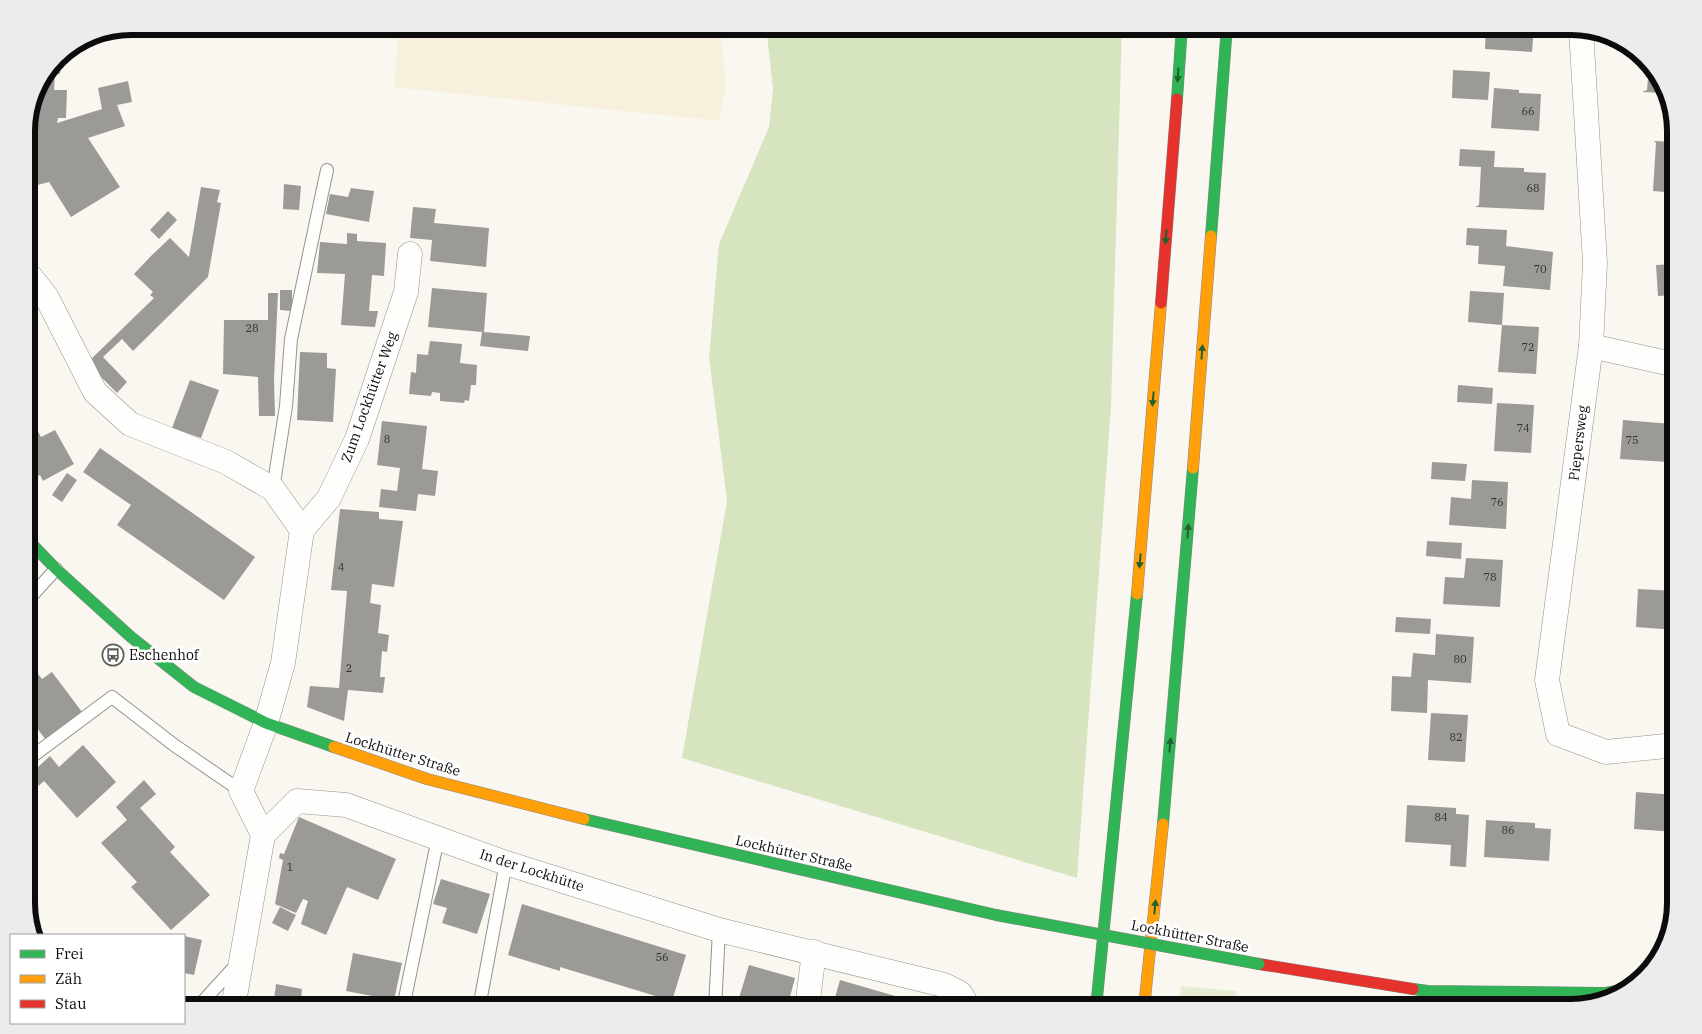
<svg xmlns="http://www.w3.org/2000/svg" width="1702" height="1034" viewBox="0 0 1702 1034" font-family="'IBM Plex Serif',serif">
  <style>
    .farmland { fill: #f6f0dd }
    .green { fill: #e5edd2 }
    .forest { fill: #d7e4c0 }
    .building { fill: #9c9a96 }
    .lines { fill: none; stroke-linecap: round; stroke-linejoin: round }
    .lane-casing { stroke: #93928f; stroke-width: 14 }
    .street-casing { stroke: #93928f; stroke-width: 25 }
    .fast-casing { stroke: #8a8885; stroke-width: 12 }
    .slow-casing { stroke: #8a8885; stroke-width: 12 }
    .jam-casing { stroke: #8a8885; stroke-width: 12 }
    .lane { stroke: #fefefd; stroke-width: 12 }
    .street { stroke: #fefefd; stroke-width: 24 }
    .fast { stroke: #30b455; stroke-width: 11 }
    .slow { stroke: #ff9f0a; stroke-width: 11 }
    .jam { stroke: #e5322d; stroke-width: 11 }
    .fast-bridge-casing { stroke: #8a8885; stroke-width: 12; stroke-linecap: butt }
    .fast-bridge { stroke: #30b455; stroke-width: 11 }
    .oneway { fill: #1e6030 }
    .labels { text-anchor: middle; dominant-baseline: central; stroke-width: 5; stroke-linejoin: round; paint-order: stroke }
    .number-label { font-size: 11px; fill: #30302e }
    .street-label { font-size: 14px; fill: #0c0c0c; stroke: #fff }
    .poi-label { font-size: 14px; fill: #0c0c0c; stroke: #fff; text-anchor: start }
    .rim { fill: none; stroke: #0c0c0c; stroke-width: 6 }
  </style>
  <rect width="100%" height="100%" fill="#faf7f0"/>
  <polygon class="farmland" points="399,26 720,26 726,85 719,121 394,87"/>
  <polygon class="green" points="1181,986 1236,991 1235,1008 1179,1008"/>
  <polygon class="forest" points="766,26 1122,26 1111,406 1077,878 682,758 727,501 709,357 719,244 769,127 773,89"/>
  <g class="building">
    <polygon points="1486,26 1534,26 1532,52 1485,49"/>
    <polygon points="61,55 60,74 55,74 54,90 67,90 66,118 58,118 57,123 102,109 98,88 128,81 132,102 117,105 125,126 88,138 120,187 71,217 49,182 26,188 26,125 34,91"/>
    <polygon points="1649,66 1662,79 1666,93 1642,92 1647,90"/>
    <polygon points="1453,70 1490,72 1488,100 1452,98"/>
    <polygon points="1494,88 1519,90 1519,93 1541,94 1539,131 1491,128"/>
    <polygon points="1654,141 1676,142 1676,193 1653,191 1656,143"/>
    <polygon points="1460,149 1495,151 1494,167 1524,168 1524,172 1546,173 1544,210 1475,207 1479,205 1481,167 1459,166"/>
    <polygon points="284,184 301,186 299,210 283,209"/>
    <polygon points="201,187 220,190 217,202 221,203 208,277 133,351 122,339 103,357 127,382 117,393 87,363 154,298 150,295 153,292 134,274 151,256 170,238 189,257"/>
    <polygon points="351,188 374,191 369,222 326,214 330,194 348,197"/>
    <polygon points="413,207 436,209 434,223 489,228 486,267 430,261 432,240 410,238"/>
    <polygon points="168,211 177,220 159,239 150,230"/>
    <polygon points="1467,228 1507,230 1506,246 1553,252 1550,290 1503,286 1505,266 1478,264 1479,246 1466,245"/>
    <polygon points="347,233 357,234 357,241 386,243 384,276 372,275 369,311 378,311 375,327 341,325 345,274 317,273 320,242 347,244"/>
    <polygon points="1676,264 1676,321 1674,321 1673,295 1658,296 1656,265"/>
    <polygon points="432,288 487,293 484,332 530,336 528,351 480,346 482,332 428,327"/>
    <polygon points="280,290 292,290 292,311 280,310"/>
    <polygon points="1470,291 1504,293 1502,325 1468,322"/>
    <polygon points="268,293 278,293 274,379 275,416 259,416 258,377 223,374 224,320 268,320"/>
    <polygon points="1502,325 1539,327 1536,374 1498,372"/>
    <polygon points="430,341 462,344 460,363 477,365 476,385 471,385 469,401 465,400 464,403 440,401 440,393 432,392 431,396 409,394 411,372 416,373 417,354 428,355"/>
    <polygon points="300,352 327,353 327,368 336,369 333,422 297,420"/>
    <polygon points="190,380 219,390 201,438 172,428"/>
    <polygon points="1458,385 1493,388 1492,404 1457,402"/>
    <polygon points="1497,403 1534,405 1531,453 1494,451"/>
    <polygon points="26,410 41,437 55,430 74,464 43,481 40,475 29,481 26,477"/>
    <polygon points="1623,420 1672,424 1668,462 1620,459"/>
    <polygon points="382,421 427,426 422,469 438,471 435,496 418,494 416,511 379,507 381,489 397,491 400,468 377,465"/>
    <polygon points="100,448 255,557 224,600 117,525 131,505 83,472"/>
    <polygon points="1432,462 1467,464 1465,481 1431,479"/>
    <polygon points="67,473 77,480 62,502 52,495"/>
    <polygon points="1472,480 1508,482 1506,529 1449,525 1451,497 1471,499"/>
    <polygon points="1676,486 1676,522 1667,523 1664,487"/>
    <polygon points="340,509 379,512 379,519 403,521 394,587 372,584 371,594 370,603 381,605 378,633 389,635 387,652 382,651 380,677 385,677 383,693 348,690 344,721 307,707 310,686 339,688 347,591 331,590"/>
    <polygon points="1427,541 1462,543 1461,559 1426,556"/>
    <polygon points="1466,558 1503,560 1500,607 1443,604 1445,577 1464,578"/>
    <polygon points="1638,589 1676,591 1676,630 1636,627"/>
    <polygon points="1396,617 1431,619 1430,634 1395,632"/>
    <polygon points="1436,634 1474,637 1471,683 1428,680 1427,713 1391,711 1392,676 1411,677 1413,653 1435,655"/>
    <polygon points="31,665 42,679 52,672 82,712 46,740 26,714 26,668"/>
    <polygon points="1431,713 1468,715 1465,762 1428,760"/>
    <polygon points="83,745 116,782 77,818 44,781 26,797 26,778 50,756 59,767"/>
    <polygon points="144,780 156,794 140,808 175,847 170,852 210,895 171,930 131,887 137,882 101,843 127,820 116,807"/>
    <polygon points="1636,792 1676,795 1676,832 1634,829"/>
    <polygon points="1407,805 1456,808 1456,814 1469,815 1466,867 1450,866 1451,845 1405,842"/>
    <polygon points="299,817 396,859 378,900 347,887 326,935 301,924 308,901 303,899 296,913 275,904 283,860 279,858 280,853 284,854"/>
    <polygon points="1486,820 1535,823 1535,828 1551,829 1549,861 1484,857"/>
    <polygon points="441,879 490,894 477,934 442,923 447,908 433,904"/>
    <polygon points="522,904 686,955 672,1001 560,967 560,971 508,955"/>
    <polygon points="280,907 296,915 288,931 272,923"/>
    <polygon points="184,936 202,940 194,975 184,973"/>
    <polygon points="353,953 402,963 394,1000 346,991"/>
    <polygon points="749,965 795,978 787,1008 736,1008"/>
    <polygon points="840,980 902,998 899,1008 832,1008"/>
    <polygon points="276,984 302,989 300,1008 273,1008"/>
    <polygon points="674,1000 698,1007 698,1008 671,1008"/>
  </g>
  <g class="lines">
    <g class="lane-casing">
      <g id="lane">
        <polyline points="273,489 286,406 291,339 327,170"/>
        <polyline points="26,602 56,569"/>
        <polyline points="26,761 112,697 174,745 241,791"/>
        <polyline points="197,1008 237,964"/>
        <polyline points="403,1008 438,838"/>
        <polyline points="479,1008 506,863"/>
        <polyline points="715,1008 719,930"/>
      </g>
    </g>
    <g class="street-casing">
      <g id="street">
        <polyline points="1581,29 1595,263 1591,346 1547,680 1558,734 1606,752 1676,745"/>
        <polyline points="26,271 46,296 95,392 130,424 226,462 273,489 302,530 283,663 266,723 241,791 263,835 233,1008"/>
        <polyline points="1591,346 1676,365"/>
        <polyline points="302,530 329,498 357,439 406,292 410,254"/>
        <polyline points="263,835 297,801 346,805 506,863 719,930 944,985 960,993 969,1008"/>
        <polyline points="807,1008 814,952"/>
      </g>
    </g>
    <g class="fast-casing">
      <g id="fast">
        <polyline points="1177,99 1182,26"/>
        <polyline points="1211,236 1227,26"/>
        <polyline points="26,538 56,569 131,637 194,687 266,723 334,747"/>
        <polyline points="584,819 996,915"/>
        <polyline points="1163,824 1193,468"/>
        <polyline points="1413,989 1428,991 1605,993 1628,989"/>
        <polyline points="1096,1008 1137,594"/>
      </g>
    </g>
    <g class="slow-casing">
      <g id="slow">
        <polyline points="1193,468 1211,236"/>
        <polyline points="1137,594 1161,303"/>
        <polyline points="334,747 427,779 584,819"/>
        <polyline points="1144,1008 1163,824"/>
      </g>
    </g>
    <g class="jam-casing">
      <g id="jam">
        <polyline points="1161,303 1177,99"/>
        <polyline points="1259,964 1413,989"/>
      </g>
    </g>
    <use href="#lane" class="lane"/>
    <use href="#street" class="street"/>
    <use href="#fast" class="fast"/>
    <use href="#slow" class="slow"/>
    <use href="#jam" class="jam"/>
    <g class="fast-bridge-casing">
      <polyline id="fast-bridge" points="996,915 1259,964"/>
    </g>
    <use href="#fast-bridge" class="fast-bridge"/>
  </g>
  <defs><path id="oneway-solid" d="M-6-.8H1V-3.2L6.5 0L1 3.2V.8H-6Z" transform="scale(1.25)"/></defs>
  <g class="oneway">
    <use href="#oneway-solid" transform="translate(1178 75) rotate(94)"/>
    <use href="#oneway-solid" transform="translate(1166 237) rotate(95)"/>
    <use href="#oneway-solid" transform="translate(1202 352) rotate(-86)"/>
    <use href="#oneway-solid" transform="translate(1153 399) rotate(95)"/>
    <use href="#oneway-solid" transform="translate(1188 531) rotate(-86)"/>
    <use href="#oneway-solid" transform="translate(1140 561) rotate(95)"/>
    <use href="#oneway-solid" transform="translate(1170 745) rotate(-85)"/>
    <use href="#oneway-solid" transform="translate(1155 907) rotate(-84)"/>
  </g>
  <defs>
    <g id="bus-ring" transform="scale(1.125)"><circle r="9.5" fill="#fff" stroke="#5f5e5c" stroke-width="1.5"/><path d="M-5-6H5V4H4V6H2V4H-2V6H-4V4H-5ZM-3.5-4V0h7V-4ZM-3.5 1.2v1.5H-2V1.2ZM2 1.2v1.5H3.5V1.2Z" fill="#5f5e5c"/></g>
  </defs>
  <g fill-rule="evenodd">
    <use href="#bus-ring" x="113" y="655"/>
  </g>
  <g class="labels">
    <g class="number-label">
      <text x="1528" y="111">66</text>
      <text x="1533" y="188">68</text>
      <text x="1540" y="269">70</text>
      <text x="252" y="328">28</text>
      <text x="1528" y="347">72</text>
      <text x="1523" y="428">74</text>
      <text x="387" y="439">8</text>
      <text x="1632" y="440">75</text>
      <text x="1497" y="502">76</text>
      <text x="341" y="567">4</text>
      <text x="1490" y="577">78</text>
      <text x="1460" y="659">80</text>
      <text x="349" y="668">2</text>
      <text x="1456" y="737">82</text>
      <text x="1441" y="817">84</text>
      <text x="1508" y="830">86</text>
      <text x="290" y="867">1</text>
      <text x="662" y="957">56</text>
    </g>
    <g class="street-label">
      <text transform="translate(369 397) rotate(-70)">Zum Lockhütter Weg</text>
      <text transform="translate(1578 443) rotate(-83)">Piepersweg</text>
      <text transform="translate(403 754) rotate(17)">Lockhütter Straße</text>
      <text transform="translate(794 853) rotate(13)">Lockhütter Straße</text>
      <text transform="translate(532 870) rotate(18)">In der Lockhütte</text>
      <text transform="translate(1190 936) rotate(11)">Lockhütter Straße</text>
    </g>
    <g class="poi-label">
      <text x="129" y="655">Eschenhof</text>
    </g>
  </g>
  <path d="M0 0H1702V1034H0ZM131 35H1571A96 96 0 0 1 1667 131V903A96 96 0 0 1 1571 999H131A96 96 0 0 1 35 903V131A96 96 0 0 1 131 35Z" fill="#ececec" fill-rule="evenodd"/>
  <path class="rim" d="M131 35H1571A96 96 0 0 1 1667 131V903A96 96 0 0 1 1571 999H131A96 96 0 0 1 35 903V131A96 96 0 0 1 131 35Z"/>
  <rect x="10" y="934" width="175" height="90" fill="#ffffff" stroke="#9e9e9e"/>
  <rect x="20" y="950" width="25" height="8" fill="#30b455" stroke="#9e9e9e"/>
  <text x="55" y="959" font-size="15" fill="#0c0c0c">Frei</text>
  <rect x="20" y="975" width="25" height="8" fill="#ff9f0a" stroke="#9e9e9e"/>
  <text x="55" y="984" font-size="15" fill="#0c0c0c">Zäh</text>
  <rect x="20" y="1000" width="25" height="8" fill="#e5322d" stroke="#9e9e9e"/>
  <text x="55" y="1009" font-size="15" fill="#0c0c0c">Stau</text>
</svg>
